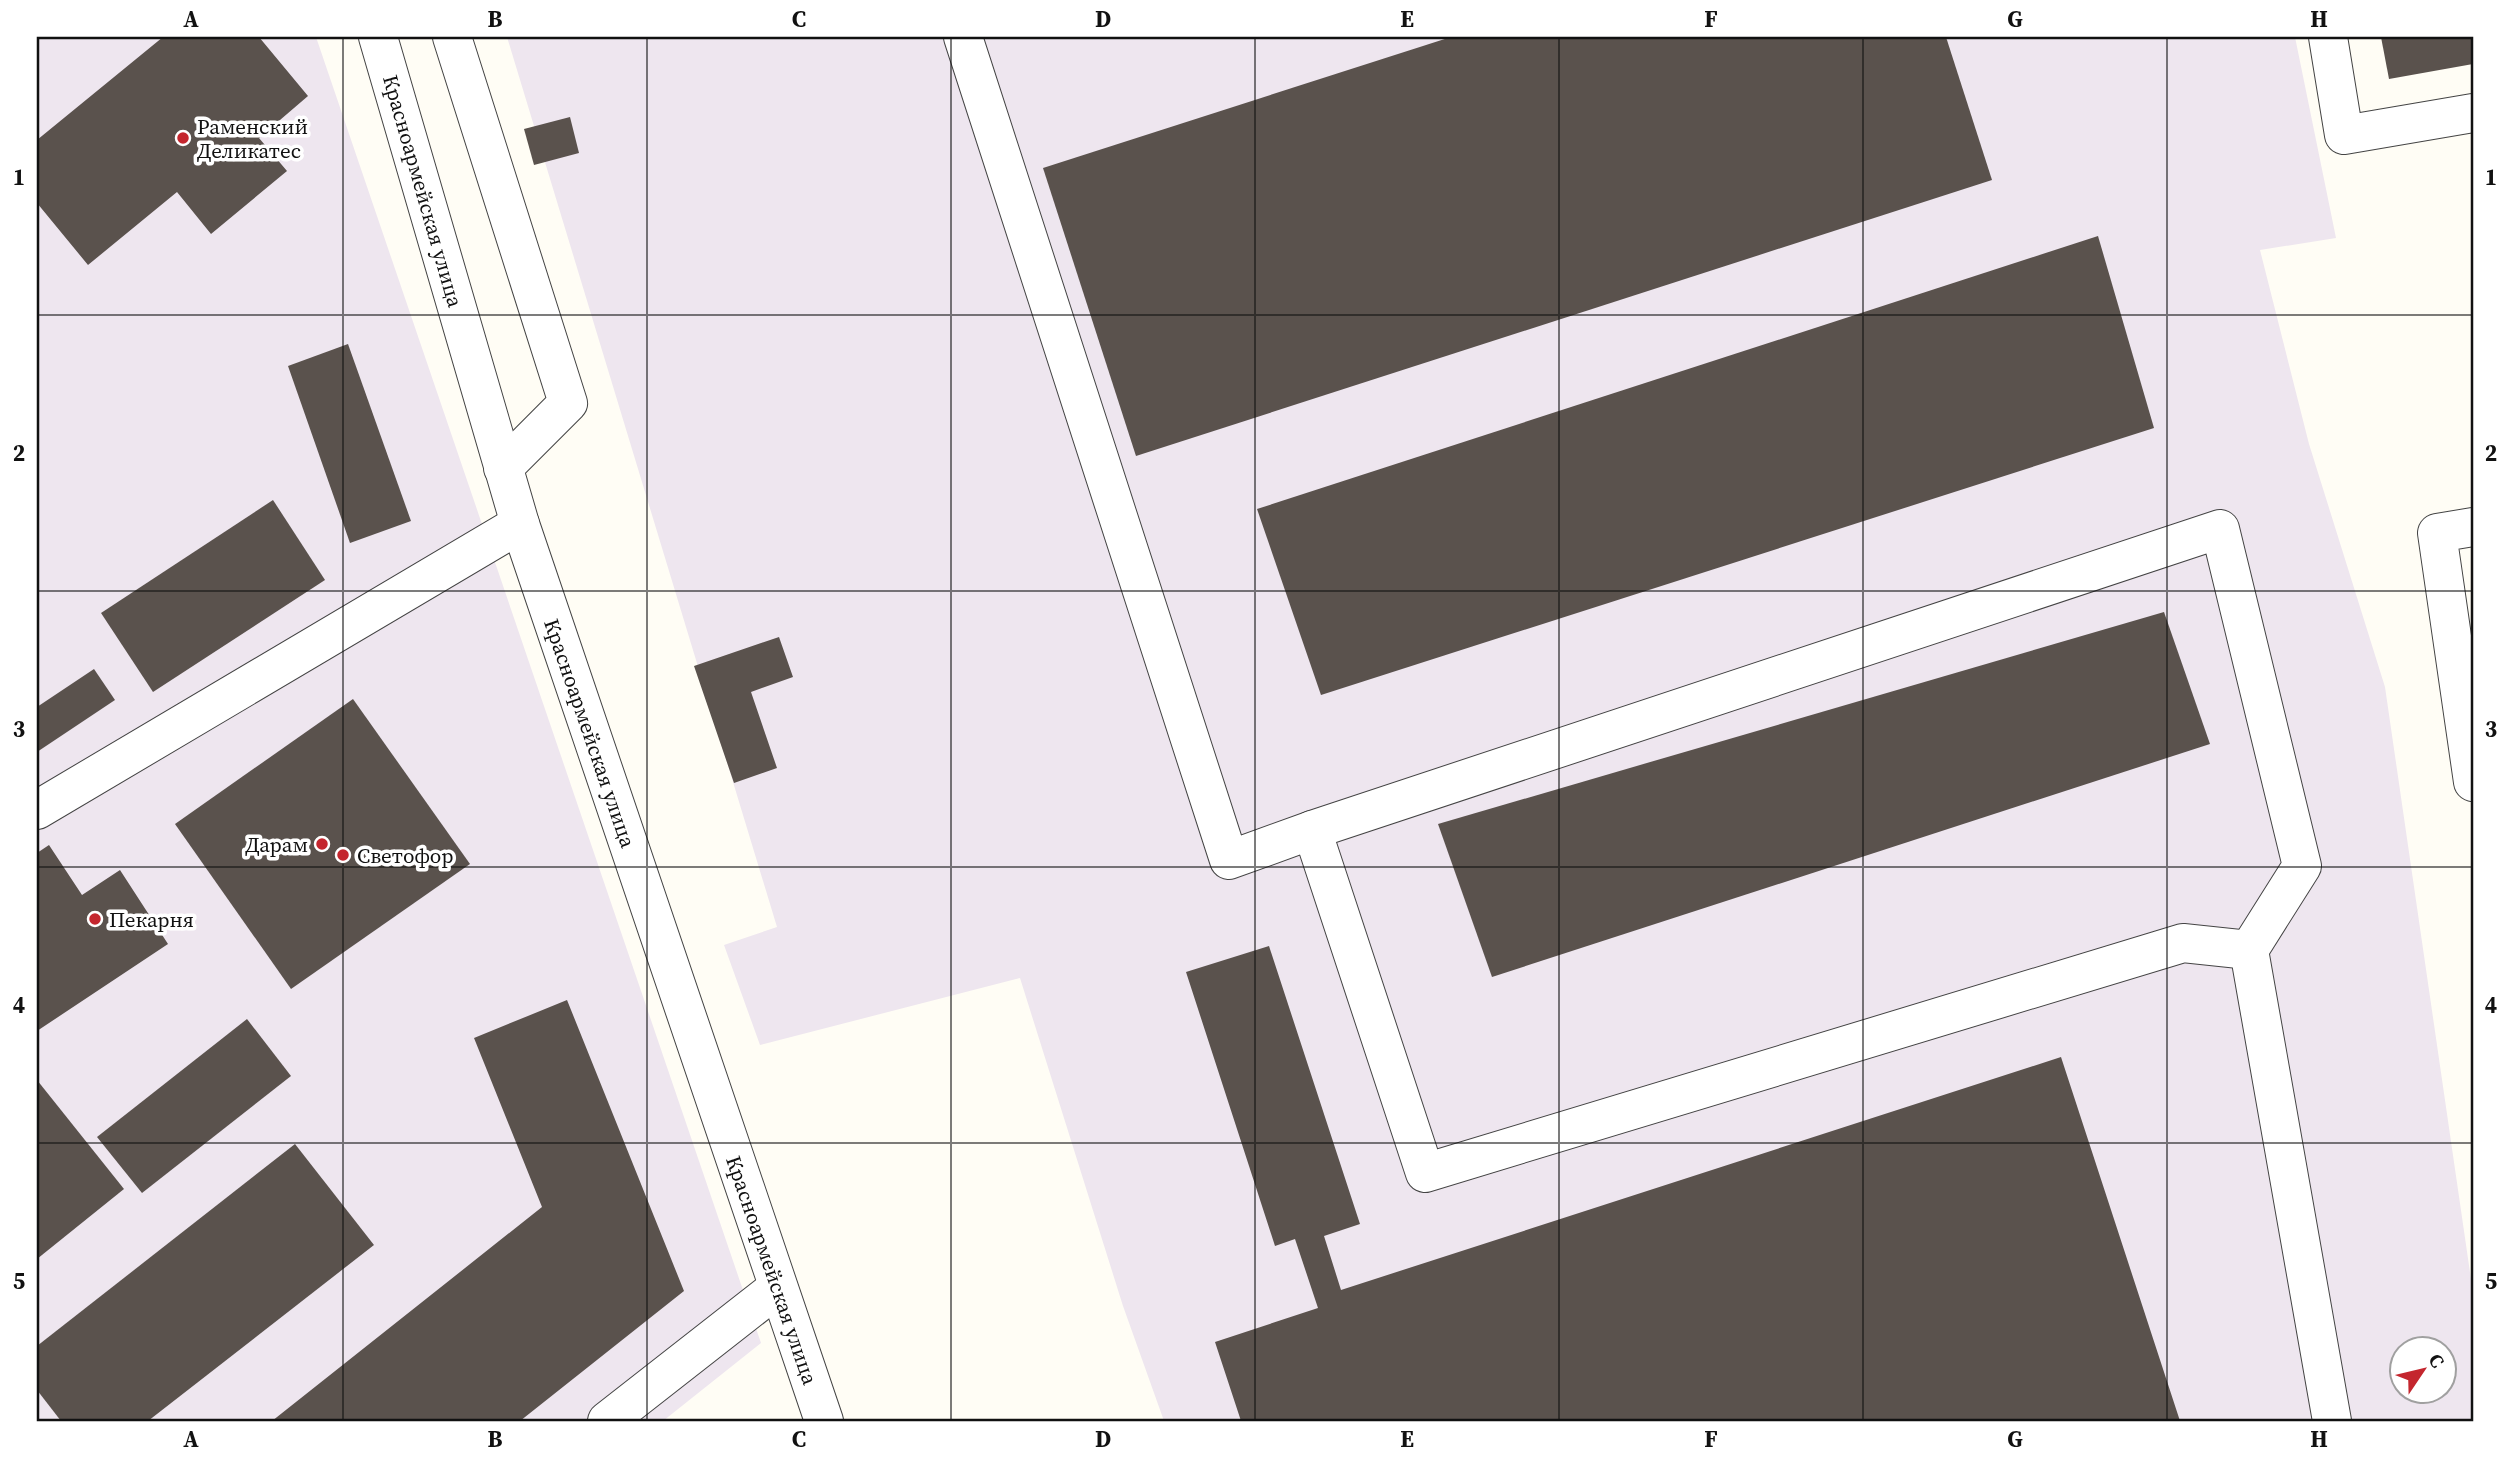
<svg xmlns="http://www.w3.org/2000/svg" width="2510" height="1458" viewBox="0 0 2510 1458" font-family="'Source Serif 4',serif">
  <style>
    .industrial { fill: #eee6ef; fill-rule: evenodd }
    .building { fill: #5a524d }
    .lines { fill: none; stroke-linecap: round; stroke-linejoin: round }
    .minor-casing { stroke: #444; stroke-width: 40 }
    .minor { stroke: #fff; stroke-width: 38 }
    .grid { fill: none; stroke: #111; stroke-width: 2; stroke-opacity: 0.55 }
    .poi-dot { fill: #c4262e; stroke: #fff; stroke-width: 2.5 }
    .labels { text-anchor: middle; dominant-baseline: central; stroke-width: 7; stroke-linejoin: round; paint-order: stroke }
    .poi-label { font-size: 21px; fill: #111; stroke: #fff; text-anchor: start }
    .street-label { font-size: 21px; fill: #111; stroke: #fff }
    .neatline { fill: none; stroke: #111; stroke-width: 2.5 }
    .grid-label { font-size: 23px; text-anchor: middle; font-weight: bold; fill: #111 }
  </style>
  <rect width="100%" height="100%" fill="#fffdf5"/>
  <g class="industrial">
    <polygon points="37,37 316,37 761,1343 663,1421 37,1421"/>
    <path d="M507,37H2295L2336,238L2260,250L2309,444L2385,687L2473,1293V1421H1164L1123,1306L1020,978L760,1045L724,945L777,927ZM2402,1350H2444V1392H2402Z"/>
  </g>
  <g class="building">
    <polygon points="163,37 259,37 308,96 259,138 287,171 211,234 177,192 88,265 37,203 37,140"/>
    <polygon points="1451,37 1946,37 1992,180 1136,456 1043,168"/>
    <polygon points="2381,37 2473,37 2473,64 2389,79"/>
    <polygon points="570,117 579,153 534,165 524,129"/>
    <polygon points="2098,236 2154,428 1321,695 1257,509"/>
    <polygon points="348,344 411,521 350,543 288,366"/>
    <polygon points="273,500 325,580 153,692 101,613"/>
    <polygon points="2164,612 2210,744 1492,977 1438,824"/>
    <polygon points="779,637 793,677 751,692 777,768 734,783 694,666"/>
    <polygon points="94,669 115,700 37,752 37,707"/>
    <polygon points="353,699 470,864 291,989 175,824"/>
    <polygon points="49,845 82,895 120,870 168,944 37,1031 37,853"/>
    <polygon points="1269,946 1360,1224 1324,1236 1341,1290 2061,1057 2180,1421 1241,1421 1215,1342 1318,1308 1295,1239 1275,1246 1186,972"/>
    <polygon points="567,1000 684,1291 520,1421 272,1421 542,1207 474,1038"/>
    <polygon points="247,1019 291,1076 142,1193 97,1137"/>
    <polygon points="37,1080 124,1189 37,1259"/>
    <polygon points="295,1144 374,1245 148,1421 61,1421 37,1390 37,1346"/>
  </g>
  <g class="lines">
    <g class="minor-casing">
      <g id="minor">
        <polyline points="378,37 520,524 824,1421"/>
        <polyline points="452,37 568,403 503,468"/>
        <polyline points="963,37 1229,860 1312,830 2220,529 2302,866 2249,950"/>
        <polyline points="2328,37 2344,135 2473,113"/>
        <polyline points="2473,527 2437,533 2473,782"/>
        <polyline points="37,810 520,524"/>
        <polyline points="1312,830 1425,1173 2183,943 2249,950 2332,1421"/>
        <polyline points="607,1421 777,1288"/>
      </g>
    </g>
    <use href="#minor" class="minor"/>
  </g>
  <path class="grid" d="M343,37V1421M647,37V1421M951,37V1421M1255,37V1421M1559,37V1421M1863,37V1421M2167,37V1421M37,315H2473M37,591H2473M37,867H2473M37,1143H2473"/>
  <g class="poi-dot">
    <circle cx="183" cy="138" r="7"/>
    <circle cx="322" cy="844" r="7"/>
    <circle cx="343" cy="855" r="7"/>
    <circle cx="95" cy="919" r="7"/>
  </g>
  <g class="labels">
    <g class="poi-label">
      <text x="197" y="126">Раменский<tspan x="197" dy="24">Деликатес</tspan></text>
      <text x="308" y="844" text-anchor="end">Дарам</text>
      <text x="357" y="855">Светофор</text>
      <text x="109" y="919">Пекарня</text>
    </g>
    <g class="street-label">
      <text transform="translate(423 191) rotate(74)">Красноармейская улица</text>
      <text transform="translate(590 733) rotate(71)">Красноармейская улица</text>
      <text transform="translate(772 1270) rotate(71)">Красноармейская улица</text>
    </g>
  </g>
  <rect width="2510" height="1458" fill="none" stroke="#ffffff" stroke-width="77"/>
  <g transform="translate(2423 1370) rotate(55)"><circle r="33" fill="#ffffff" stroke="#a0a0a0" stroke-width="2"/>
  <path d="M0-5L12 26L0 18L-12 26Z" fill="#c4262e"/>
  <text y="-10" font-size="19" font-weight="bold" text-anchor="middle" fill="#111111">С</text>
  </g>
  <rect x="38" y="38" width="2434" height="1382" class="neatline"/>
  <g class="grid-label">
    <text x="191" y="27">A</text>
    <text x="495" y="27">B</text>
    <text x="799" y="27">C</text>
    <text x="1103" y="27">D</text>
    <text x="1407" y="27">E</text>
    <text x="1711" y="27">F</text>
    <text x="2015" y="27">G</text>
    <text x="2319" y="27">H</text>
    <text x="19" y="185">1</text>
    <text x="2491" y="185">1</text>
    <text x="19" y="461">2</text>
    <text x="2491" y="461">2</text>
    <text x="19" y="737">3</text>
    <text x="2491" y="737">3</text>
    <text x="19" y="1013">4</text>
    <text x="2491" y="1013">4</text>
    <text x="19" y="1289">5</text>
    <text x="2491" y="1289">5</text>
    <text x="191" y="1447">A</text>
    <text x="495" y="1447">B</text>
    <text x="799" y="1447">C</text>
    <text x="1103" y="1447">D</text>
    <text x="1407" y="1447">E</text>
    <text x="1711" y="1447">F</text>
    <text x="2015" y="1447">G</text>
    <text x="2319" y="1447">H</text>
  </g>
</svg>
